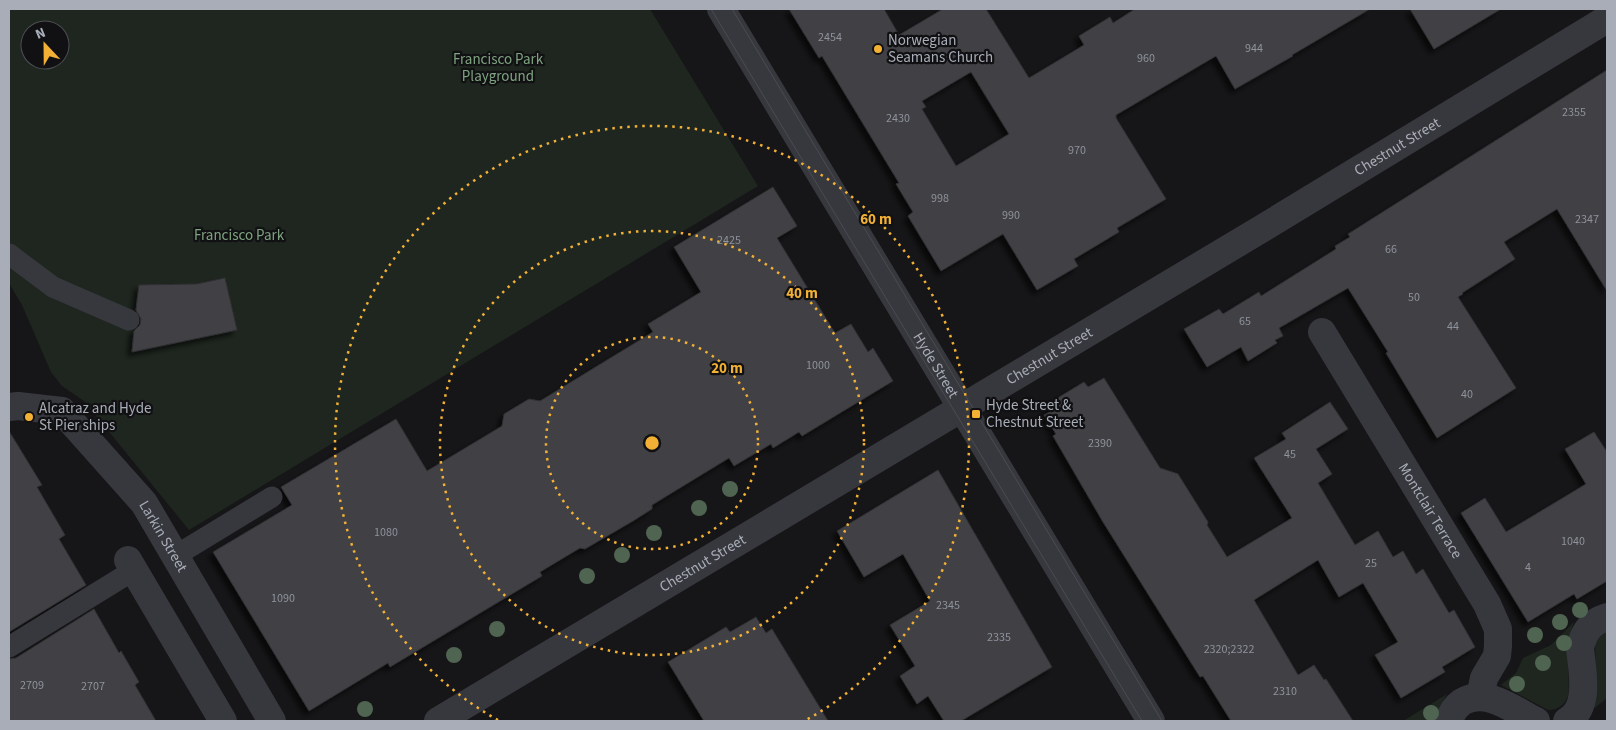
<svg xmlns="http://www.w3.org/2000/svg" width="1616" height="730" viewBox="0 0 1616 730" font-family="'Source Sans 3',sans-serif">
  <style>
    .green { fill: #1e261f; fill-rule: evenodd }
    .building { fill: #404145; stroke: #303034; fill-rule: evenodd; filter: url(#shadow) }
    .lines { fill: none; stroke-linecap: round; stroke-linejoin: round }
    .service { stroke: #37383d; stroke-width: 21 }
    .minor { stroke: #37383d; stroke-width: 28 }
    .tertiary { stroke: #37383d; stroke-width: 28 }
    .tram { stroke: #4a4c52; stroke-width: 1 }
    .tree { fill: #506452 }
    .ring { fill: none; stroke: #f2b134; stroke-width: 2.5; stroke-dasharray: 2.5 5 }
    .poi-dot { fill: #f2b134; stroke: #111113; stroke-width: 2 }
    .labels { text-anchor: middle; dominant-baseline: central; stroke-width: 4.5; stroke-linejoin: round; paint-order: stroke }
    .number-label { font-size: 12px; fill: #8e929b }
    .poi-label { font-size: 15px; fill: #a8adb8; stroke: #111113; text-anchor: start }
    .park-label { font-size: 15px; fill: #7fa381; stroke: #111113 }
    .street-label { font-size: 15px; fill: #a8adb8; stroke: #111113 }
    .centre { fill: #f2b134; stroke: #111113; stroke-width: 2.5 }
    .ring-label { font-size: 15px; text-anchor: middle; font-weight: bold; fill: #f2b134; stroke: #111113; stroke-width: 4.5; stroke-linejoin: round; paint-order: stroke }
  </style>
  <defs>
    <filter id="shadow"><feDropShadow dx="-4.5" dy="4.5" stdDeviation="2.5" flood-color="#0009"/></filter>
  </defs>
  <rect width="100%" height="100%" fill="#161618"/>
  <g class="green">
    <path d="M9,9H650L758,186L189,530L84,401L62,386L51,372L22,305L9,283ZM30,30H60V60H30Z"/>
    <path d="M1574,622C1566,645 1568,667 1569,691C1568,702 1560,710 1548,710L1501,685L1516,673L1523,658L1551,645Z"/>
    <polygon points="1607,629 1607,698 1592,710 1596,686 1595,639"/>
    <polygon points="1447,694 1439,708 1436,721 1403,721"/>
  </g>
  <g class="building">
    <path d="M789,9H884L899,35L943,9H986L1029,78L1084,45L1079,36L1110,17L1113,23L1135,9H1370L1292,55L1293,56L1235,89L1216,56L1116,115V118L1166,199L1117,228L1119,232L1074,259L1078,266L1037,290L1003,234L941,271L908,216L913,212L896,184L899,183L822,56L819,58ZM971,72L1009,134L956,166L922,109L926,107L922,101Z"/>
    <polygon points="1410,9 1501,9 1434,49"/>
    <polygon points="1607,70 1607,291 1557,209 1504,242 1515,259 1462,293 1463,294 1458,297 1516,388 1437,438 1386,353 1388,352 1348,288 1279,328 1283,336 1275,340 1277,343 1248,361 1241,347 1207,367 1184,329 1219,309 1223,314 1259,292 1261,296 1336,249 1335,246 1350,237 1348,234"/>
    <polygon points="773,187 797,226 777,238 835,333 851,324 868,352 873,348 893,381 802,436 799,432 773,448 771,444 734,466 729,458 652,505 652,509 633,521 585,549 580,548 540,572 542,576 390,667 388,663 309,711 213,552 292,505 281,487 396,419 427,471 502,426 504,414 529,399 540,401 653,332 648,324 701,292 674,247"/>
    <polygon points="225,278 237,330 132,352 134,331 140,325 141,319 136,310 139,285 197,284"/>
    <polygon points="1104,378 1160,468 1178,474 1208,522 1207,525 1227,557 1292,518 1254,458 1286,439 1282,433 1330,402 1348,429 1316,449 1332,474 1318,483 1355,545 1378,531 1393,557 1403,551 1416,574 1423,569 1449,613 1454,610 1475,647 1442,667 1445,672 1401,698 1375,655 1398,642 1363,583 1339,597 1318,560 1254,600 1298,675 1314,665 1324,680 1326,679 1353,721 1231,721 1203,676 1200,677 1103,522 1053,436 1056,434 1044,415 1050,412 1046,405 1084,382 1088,387"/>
    <polygon points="9,431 42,485 37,487 65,535 59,539 86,585 9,632"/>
    <polygon points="1594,432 1607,452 1607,581 1577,599 1574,594 1528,622 1461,513 1485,498 1506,532 1586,484 1565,449"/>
    <polygon points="938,470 1052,667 961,721 944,721 928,696 917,704 900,676 915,666 890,625 930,601 903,554 864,577 837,531"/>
    <polygon points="94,609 119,653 121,651 139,682 135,685 156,721 9,721 9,659 16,658"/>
    <polygon points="756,617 766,633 772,629 828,721 704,721 668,662 726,627 730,632"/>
  </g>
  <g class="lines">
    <g class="service">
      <polyline points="9,254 53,287 129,320"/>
      <polyline points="175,556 272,497"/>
      <polyline points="9,647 134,570"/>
    </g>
    <g class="minor">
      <path id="s1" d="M1322,332L1487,604L1498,629V646L1497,656L1484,678L1480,697"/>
      <path id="s2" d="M9,407L18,406L62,411L144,503L272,721"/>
      <polyline points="128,560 223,721"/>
      <path id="s3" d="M438,721L1263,228L1607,19"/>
      <path d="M1449,721C1451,713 1455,707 1462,702C1486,687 1515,711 1536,721"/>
      <path d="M1567,721C1591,708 1582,670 1580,648C1584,631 1591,622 1607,617"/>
    </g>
    <path class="tertiary" id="s4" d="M721,9L1151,721"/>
    <g class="tram">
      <polyline points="711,9 1142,721"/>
      <polyline points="732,9 1162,721"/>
    </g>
  </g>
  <g class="tree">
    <circle cx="730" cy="489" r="8"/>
    <circle cx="699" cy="508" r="8"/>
    <circle cx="654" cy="533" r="8"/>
    <circle cx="622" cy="555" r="8"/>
    <circle cx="587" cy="576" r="8"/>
    <circle cx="1580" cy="610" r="8"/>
    <circle cx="1560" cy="622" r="8"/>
    <circle cx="497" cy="629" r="8"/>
    <circle cx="1535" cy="635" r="8"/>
    <circle cx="1564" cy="643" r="8"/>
    <circle cx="454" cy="655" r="8"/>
    <circle cx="1543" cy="663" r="8"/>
    <circle cx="1517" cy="684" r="8"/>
    <circle cx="365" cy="709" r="8"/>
    <circle cx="1431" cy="713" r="8"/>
  </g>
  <g class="ring">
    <circle cx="652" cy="443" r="106"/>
    <circle cx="652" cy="443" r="212"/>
    <path d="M498 720A317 317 0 1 1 806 720"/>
  </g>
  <g class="poi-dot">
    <circle cx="878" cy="49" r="5"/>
    <rect x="971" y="409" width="10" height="10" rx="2.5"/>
    <circle cx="29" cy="417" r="5"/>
  </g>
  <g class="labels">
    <g class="number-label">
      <text x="830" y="37">2454</text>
      <text x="1254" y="48">944</text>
      <text x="1146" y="58">960</text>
      <text x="1574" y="112">2355</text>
      <text x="898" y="118">2430</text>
      <text x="1077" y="150">970</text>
      <text x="940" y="198">998</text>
      <text x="1011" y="215">990</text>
      <text x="1587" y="219">2347</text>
      <text x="729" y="240">2425</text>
      <text x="1391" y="249">66</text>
      <text x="1414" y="297">50</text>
      <text x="1245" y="321">65</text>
      <text x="1453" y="326">44</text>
      <text x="818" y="365">1000</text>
      <text x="1467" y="394">40</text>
      <text x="1100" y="443">2390</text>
      <text x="1290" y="454">45</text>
      <text x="386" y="532">1080</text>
      <text x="1573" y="541">1040</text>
      <text x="1371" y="563">25</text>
      <text x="1528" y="567">4</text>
      <text x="283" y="598">1090</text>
      <text x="948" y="605">2345</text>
      <text x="999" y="637">2335</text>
      <text x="1229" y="649">2320;2322</text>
      <text x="32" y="685">2709</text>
      <text x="93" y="686">2707</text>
      <text x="1285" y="691">2310</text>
    </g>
    <g class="poi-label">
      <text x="888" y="40">Norwegian<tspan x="888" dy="17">Seamans Church</tspan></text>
      <text x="986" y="405">Hyde Street &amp;<tspan x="986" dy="17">Chestnut Street</tspan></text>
      <text x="39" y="408">Alcatraz and Hyde<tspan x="39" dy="17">St Pier ships</tspan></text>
    </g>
    <g class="park-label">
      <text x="498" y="59">Francisco Park<tspan x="498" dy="17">Playground</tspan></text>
      <text x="239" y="235">Francisco Park</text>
    </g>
    <g class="street-label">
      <text stroke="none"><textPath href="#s3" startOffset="1118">Chestnut Street</textPath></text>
      <text stroke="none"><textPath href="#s3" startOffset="712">Chestnut Street</textPath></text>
      <text stroke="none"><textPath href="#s4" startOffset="416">Hyde Street</textPath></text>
      <text stroke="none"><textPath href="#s1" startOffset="209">Montclair Terrace</textPath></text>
      <text stroke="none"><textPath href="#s2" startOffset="215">Larkin Street</textPath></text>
      <text stroke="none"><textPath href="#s3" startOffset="308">Chestnut Street</textPath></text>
    </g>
  </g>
  <circle cx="652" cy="443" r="8" class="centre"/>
  <g class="ring-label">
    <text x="876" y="224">60 m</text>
    <text x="802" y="298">40 m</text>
    <text x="727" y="373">20 m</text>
  </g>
  <rect width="1616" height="730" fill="none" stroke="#a8adb8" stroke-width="20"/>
  <g transform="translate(45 45) rotate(338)"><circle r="24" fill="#111113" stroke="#4d4f55"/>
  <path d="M0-4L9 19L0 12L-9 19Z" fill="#f2b134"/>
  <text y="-8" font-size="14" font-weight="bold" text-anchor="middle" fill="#a8adb8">N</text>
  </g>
</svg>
